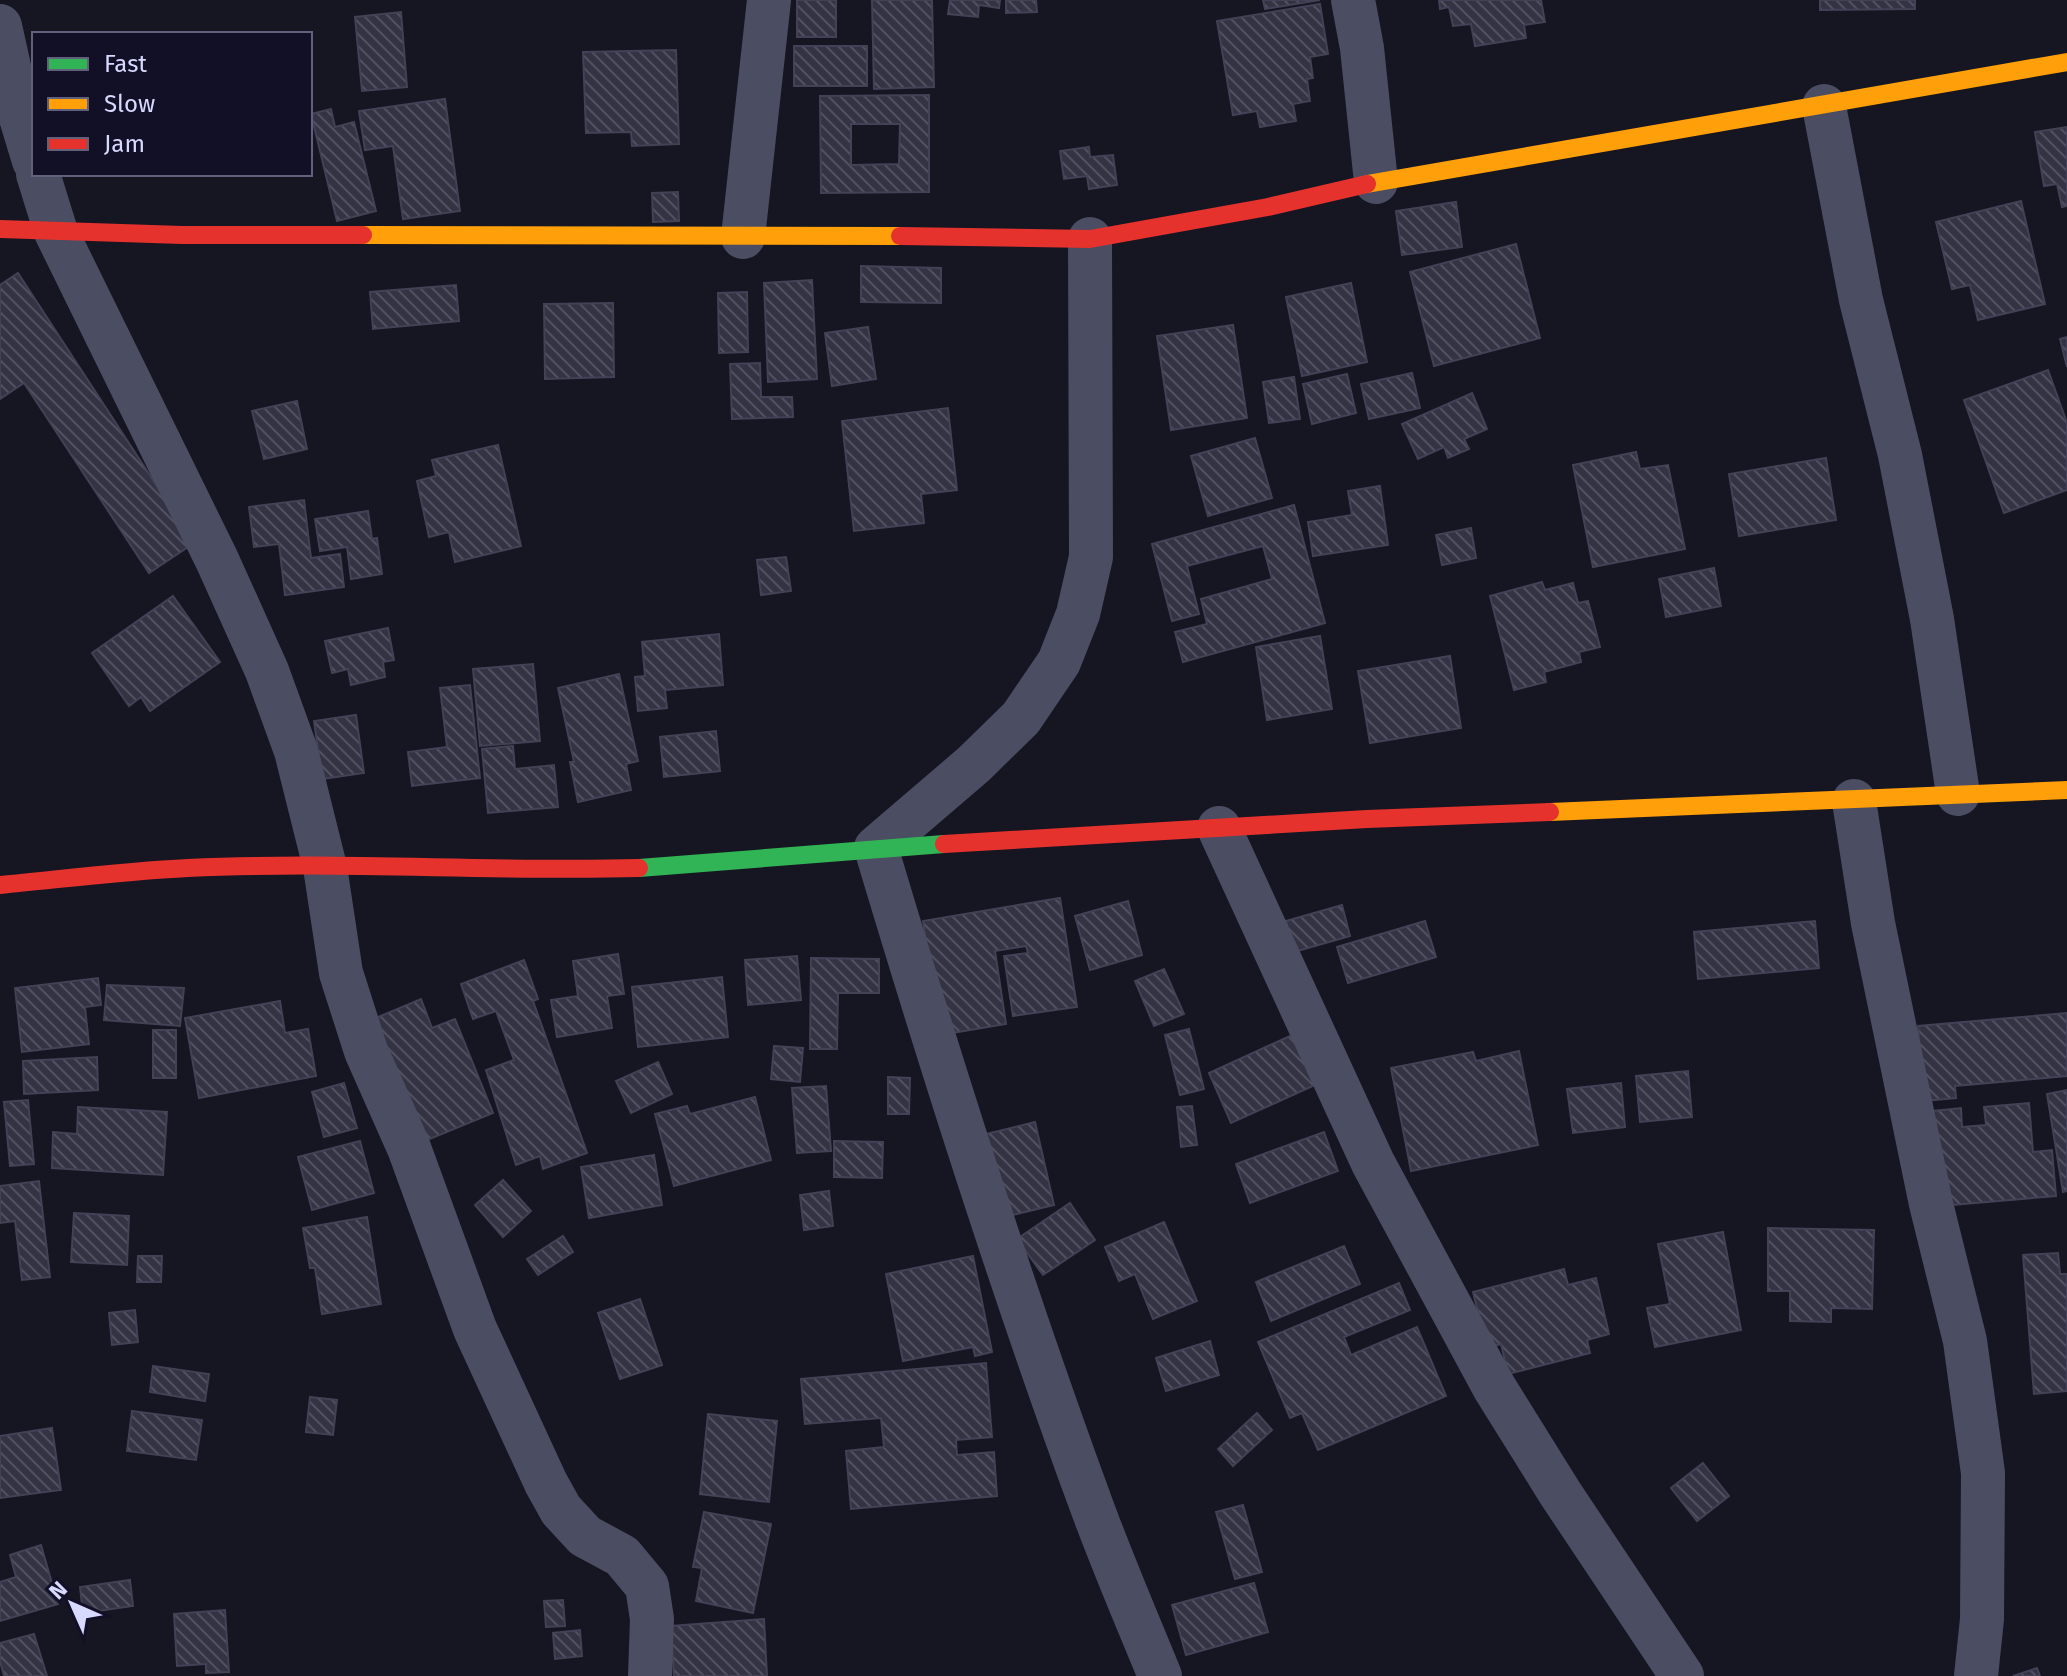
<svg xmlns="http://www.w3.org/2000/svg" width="2067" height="1676" viewBox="0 0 2067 1676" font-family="'Fira Sans',sans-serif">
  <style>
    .building { fill: url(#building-back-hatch); stroke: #424155; stroke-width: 2; fill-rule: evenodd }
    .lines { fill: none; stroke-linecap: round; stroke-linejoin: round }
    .street { stroke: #4b4d63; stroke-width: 44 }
    .fast { stroke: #30b455; stroke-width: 18 }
    .slow { stroke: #ff9f0a; stroke-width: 18 }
    .jam { stroke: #e5322d; stroke-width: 18 }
  </style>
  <defs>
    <pattern id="building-back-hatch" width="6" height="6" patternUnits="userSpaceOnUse" patternTransform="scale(2)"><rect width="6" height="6" fill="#343344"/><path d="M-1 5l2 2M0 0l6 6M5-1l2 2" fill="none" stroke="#515060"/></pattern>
  </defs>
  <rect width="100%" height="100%" fill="#161522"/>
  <g class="building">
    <rect x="797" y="0" width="39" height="37"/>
    <polygon points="872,0 932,0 934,87 874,89"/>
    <polygon points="950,0 1000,0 999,8 979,5 978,17 948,14"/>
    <polygon points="1006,0 1036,0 1037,12 1006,13"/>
    <polygon points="1263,0 1320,0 1265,9"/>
    <polygon points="1439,0 1541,0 1545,22 1524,25 1526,38 1475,46 1471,24 1453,26 1449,7 1440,9"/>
    <polygon points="1820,0 1915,0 1915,9 1820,10"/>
    <polygon points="1320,4 1328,54 1310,57 1313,78 1307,79 1310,101 1293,104 1296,121 1260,127 1257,111 1233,115 1217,21"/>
    <polygon points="401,12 407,87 362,91 355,17"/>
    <rect x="794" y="46" width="73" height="40"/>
    <polygon points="676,50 679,144 632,146 631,132 586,133 583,52"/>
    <path d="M929,95V192L821,193L820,96ZM851,124H900L899,164L851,165Z"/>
    <polygon points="445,99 460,211 403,219 393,146 365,150 359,111"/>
    <polygon points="331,109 335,127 354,122 376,211 337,221 311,114"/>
    <polygon points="2067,127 2067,206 2062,207 2057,184 2044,186 2035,132"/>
    <polygon points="1089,147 1090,157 1113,155 1117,185 1089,189 1087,176 1064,179 1060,151"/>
    <polygon points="678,192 679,221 653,222 652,193"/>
    <polygon points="2021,201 2045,304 1978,320 1970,285 1952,289 1936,222"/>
    <polygon points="1456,202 1462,247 1402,255 1396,211"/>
    <polygon points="1516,244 1540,338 1434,366 1410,272"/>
    <polygon points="861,266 941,268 941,303 861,302"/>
    <polygon points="18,273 194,543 149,573 24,383 0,399 0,285"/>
    <polygon points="812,280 817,379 768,382 764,283"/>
    <polygon points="1351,283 1367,362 1302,376 1286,297"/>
    <polygon points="456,285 459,321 373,329 370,292"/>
    <polygon points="747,292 748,352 719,353 718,293"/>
    <polygon points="613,303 614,377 545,379 544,304"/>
    <polygon points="1233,325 1247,418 1171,430 1157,336"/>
    <polygon points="868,327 876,379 832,386 825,333"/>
    <polygon points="2067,337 2067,367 2060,339"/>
    <polygon points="760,363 761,397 792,397 793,417 732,419 730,364"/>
    <polygon points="2048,370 2067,423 2067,490 2004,513 1964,400"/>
    <polygon points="1412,373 1420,408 1369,419 1361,384"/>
    <polygon points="1347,374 1356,413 1312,424 1303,384"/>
    <polygon points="1294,377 1300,419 1269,423 1263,382"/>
    <polygon points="1472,393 1487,429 1464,439 1469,449 1448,458 1444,447 1418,459 1402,424"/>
    <polygon points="297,401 307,449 264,459 252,411"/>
    <polygon points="948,408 957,490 921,494 924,523 854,531 842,421"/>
    <polygon points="1255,438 1272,498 1208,516 1191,456"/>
    <polygon points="498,445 521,546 455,562 449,532 429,537 417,481 436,476 432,460"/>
    <polygon points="1636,452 1640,469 1668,465 1685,549 1593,567 1573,465"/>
    <polygon points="1826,458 1836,520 1739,536 1729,474"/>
    <polygon points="1380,486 1388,545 1313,556 1308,522 1352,515 1348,491"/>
    <polygon points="304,500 311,558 340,554 344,587 285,595 279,544 254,547 249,507"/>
    <polygon points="1294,505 1325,623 1183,662 1175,632 1207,624 1201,599 1272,579 1263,546 1187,566 1199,614 1172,621 1152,544"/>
    <polygon points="368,511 372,539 377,538 382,574 351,579 347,547 320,551 315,519"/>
    <polygon points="1471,528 1476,558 1442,565 1436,535"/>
    <polygon points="786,557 791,591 761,595 757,560"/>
    <polygon points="1714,568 1721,606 1666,617 1659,579"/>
    <polygon points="1542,582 1545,590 1573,583 1578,603 1588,601 1600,647 1579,652 1581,662 1544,672 1546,682 1514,690 1490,596"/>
    <polygon points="173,596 220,662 150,711 141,697 129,706 92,653"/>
    <polygon points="388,628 394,660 383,662 385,677 351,685 348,669 332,673 325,641"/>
    <polygon points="719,634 723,685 665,690 667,708 638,711 635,677 645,676 642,642"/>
    <polygon points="1320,636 1332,709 1267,720 1256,647"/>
    <polygon points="1450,656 1461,728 1370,743 1358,671"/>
    <polygon points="533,664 540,741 480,746 473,669"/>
    <polygon points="619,674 638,761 626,764 631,790 578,802 570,762 574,762 558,688"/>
    <polygon points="470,685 480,778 412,786 408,752 447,747 440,688"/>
    <polygon points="356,715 364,773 322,779 314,721"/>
    <polygon points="716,731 720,771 664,777 660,737"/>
    <polygon points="513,746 515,769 554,765 558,807 488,813 482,749"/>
    <polygon points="1060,898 1077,1007 1013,1016 1004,956 1028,953 1026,946 995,951 1006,1024 940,1035 923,921"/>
    <polygon points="1128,901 1142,955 1090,970 1075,916"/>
    <polygon points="1342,905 1350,936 1294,952 1286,921"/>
    <polygon points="1425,921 1436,957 1348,983 1337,947"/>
    <polygon points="1815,921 1819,968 1698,979 1694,932"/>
    <polygon points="618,954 624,994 607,996 612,1028 557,1037 551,1000 578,996 573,961"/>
    <polygon points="797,956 801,1000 748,1005 745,960"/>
    <polygon points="811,958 879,959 879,993 838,993 837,1049 810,1049"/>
    <polygon points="524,960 538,999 533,1001 587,1153 543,1169 540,1156 516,1165 486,1070 514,1060 496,1011 473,1019 461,984"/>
    <polygon points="1164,969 1184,1014 1154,1026 1135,981"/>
    <polygon points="722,977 728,1037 638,1047 632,987"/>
    <polygon points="98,978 101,1005 85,1007 89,1044 22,1052 15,988"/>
    <polygon points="107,985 184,988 180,1026 104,1020"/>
    <polygon points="421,999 432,1028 455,1019 493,1113 420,1143 371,1020"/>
    <polygon points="280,1001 285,1033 308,1029 316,1076 199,1098 185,1018"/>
    <polygon points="2067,1013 2067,1076 1955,1086 1956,1098 1924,1101 1918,1026"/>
    <polygon points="1189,1029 1204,1089 1180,1095 1165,1035"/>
    <rect x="153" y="1030" width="23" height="48"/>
    <polygon points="1292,1035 1315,1085 1231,1123 1209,1073"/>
    <polygon points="774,1046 803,1048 800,1082 771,1079"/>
    <polygon points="1519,1051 1538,1145 1411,1171 1391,1068 1473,1052 1476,1061"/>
    <polygon points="97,1057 98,1090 24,1094 23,1061"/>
    <polygon points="658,1062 672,1094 631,1113 616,1081"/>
    <polygon points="1688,1071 1692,1117 1640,1122 1636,1076"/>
    <polygon points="888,1077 910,1078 909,1114 888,1114"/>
    <polygon points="344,1083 357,1128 324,1137 312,1092"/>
    <polygon points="1621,1083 1625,1127 1573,1133 1567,1089"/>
    <polygon points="826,1086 831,1151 797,1153 792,1088"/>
    <polygon points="2067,1090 2067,1191 2063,1192 2047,1094"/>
    <polygon points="755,1097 771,1160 674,1186 655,1114 687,1106 690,1114"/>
    <polygon points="28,1100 34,1164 10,1166 4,1102"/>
    <polygon points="2029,1103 2033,1152 2052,1150 2056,1196 1941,1206 1933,1111 1961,1108 1962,1127 1986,1125 1984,1107"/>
    <polygon points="1192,1106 1197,1145 1181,1147 1177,1107"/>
    <polygon points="78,1107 167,1112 163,1175 52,1168 53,1132 77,1134"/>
    <polygon points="1035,1122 1054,1205 1000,1218 982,1135"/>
    <polygon points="1324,1132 1338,1171 1250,1203 1236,1164"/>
    <polygon points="360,1141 374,1193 312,1210 298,1157"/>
    <polygon points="834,1141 883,1142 882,1178 834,1177"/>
    <polygon points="654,1155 662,1205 589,1218 581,1167"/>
    <polygon points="503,1180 531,1211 503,1237 475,1205"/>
    <polygon points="39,1181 50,1277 22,1280 15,1221 0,1223 0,1186"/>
    <polygon points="829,1191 833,1226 804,1230 800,1195"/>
    <polygon points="1070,1203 1095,1240 1043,1275 1017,1239"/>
    <polygon points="74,1213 129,1216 127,1265 71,1262"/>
    <polygon points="367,1217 381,1304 322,1314 315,1268 310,1268 303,1228"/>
    <polygon points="1164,1222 1197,1301 1153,1319 1135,1274 1119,1281 1105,1247"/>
    <polygon points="1768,1228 1874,1230 1872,1309 1831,1308 1831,1322 1790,1321 1790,1291 1768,1291"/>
    <polygon points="1723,1232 1741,1330 1655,1347 1647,1308 1670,1304 1658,1244"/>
    <polygon points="563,1236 573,1252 538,1275 527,1259"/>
    <polygon points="1344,1246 1360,1284 1271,1321 1256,1282"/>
    <polygon points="2058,1253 2060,1274 2067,1274 2067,1391 2034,1394 2023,1255"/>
    <polygon points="138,1256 162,1256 161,1282 137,1282"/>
    <polygon points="973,1256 992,1352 975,1356 973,1347 903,1361 886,1274"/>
    <polygon points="1564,1269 1568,1285 1596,1278 1609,1334 1587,1340 1590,1353 1508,1374 1501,1344 1487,1348 1473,1292"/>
    <polygon points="1399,1283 1410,1310 1344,1337 1351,1355 1417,1327 1446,1396 1318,1450 1302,1413 1290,1418 1258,1342"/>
    <polygon points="640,1299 662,1365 620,1379 598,1313"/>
    <polygon points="135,1310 138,1342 112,1345 109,1313"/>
    <polygon points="1210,1341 1219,1375 1166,1391 1156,1358"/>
    <polygon points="986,1363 992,1437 956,1440 957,1455 994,1452 997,1496 851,1509 846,1451 884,1447 881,1418 805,1424 801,1379"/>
    <polygon points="153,1366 209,1374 205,1401 150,1392"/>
    <polygon points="310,1397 337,1400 333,1435 306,1432"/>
    <polygon points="132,1411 202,1420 196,1460 127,1451"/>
    <polygon points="1257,1413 1272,1430 1233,1466 1218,1449"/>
    <polygon points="708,1414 777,1421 769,1502 700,1494"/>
    <polygon points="52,1428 61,1490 0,1498 0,1436"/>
    <polygon points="1703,1463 1729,1496 1697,1521 1671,1488"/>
    <polygon points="1243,1505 1262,1572 1235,1579 1216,1512"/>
    <polygon points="704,1512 771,1524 753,1613 696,1601 702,1568 693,1567"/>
    <polygon points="41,1545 58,1604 0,1621 0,1582 16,1577 10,1555"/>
    <polygon points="130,1580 133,1606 83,1613 80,1587"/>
    <polygon points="1254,1583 1268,1632 1186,1655 1172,1605"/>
    <polygon points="563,1600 565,1626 546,1627 544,1601"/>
    <polygon points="225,1610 229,1672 206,1673 206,1664 177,1666 174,1614"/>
    <polygon points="764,1619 767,1676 674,1676 671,1626"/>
    <polygon points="580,1630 582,1656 555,1659 553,1633"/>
    <polygon points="34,1634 47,1676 4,1676 0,1661 0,1643"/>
    <polygon points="2037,1668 2040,1676 2013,1676"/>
  </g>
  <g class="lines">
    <g class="street">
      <polyline points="1353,0 1362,48 1376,182"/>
      <polyline points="0,26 18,108 34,161"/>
      <polyline points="1824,106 1861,300 1900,455 1932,619 1958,794"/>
      <polyline points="38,174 56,232 217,560 267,671 296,751 325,867 341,973 366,1051 409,1148 475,1329 546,1483 561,1510 585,1536 622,1556 647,1586 652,1619 650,1676"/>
      <polyline points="743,237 769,0"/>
      <path d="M1090,239L1091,557L1078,614L1059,662L1021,718L974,764L876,848C942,1069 1012,1290 1092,1507C1113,1564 1137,1620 1160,1676"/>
      <polyline points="1854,801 1873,923 1931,1204 1965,1341 1983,1473 1982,1619 1976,1676"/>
      <polyline points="1219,828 1373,1163 1494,1387 1560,1493 1682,1676"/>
    </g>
    <polyline class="fast" points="639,868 944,844"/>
    <g class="slow">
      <polyline points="1367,184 2067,62"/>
      <polyline points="363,235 900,236"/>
      <polyline points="1550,812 2067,790"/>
    </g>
    <g class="jam">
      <polyline points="0,229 182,235 363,235"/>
      <polyline points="900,236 1090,239 1268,207 1367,184"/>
      <polyline points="944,844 1367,819 1550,812"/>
      <path d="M0,885C63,879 125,871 188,868C338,861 489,872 639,868"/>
    </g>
  </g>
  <rect x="32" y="32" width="280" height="144" fill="#111027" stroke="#61607d" stroke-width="2"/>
  <rect x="48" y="58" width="40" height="12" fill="#30b455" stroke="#61607d" stroke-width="2"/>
  <text x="104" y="72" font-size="24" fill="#d8d9fe">Fast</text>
  <rect x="48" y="98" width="40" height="12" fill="#ff9f0a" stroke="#61607d" stroke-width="2"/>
  <text x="104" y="112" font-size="24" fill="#d8d9fe">Slow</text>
  <rect x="48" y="138" width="40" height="12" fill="#e5322d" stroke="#61607d" stroke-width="2"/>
  <text x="104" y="152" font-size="24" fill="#d8d9fe">Jam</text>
  <g transform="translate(72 1604) rotate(315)" stroke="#111027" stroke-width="6" paint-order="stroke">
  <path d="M0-6L14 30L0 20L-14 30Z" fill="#d8d9fe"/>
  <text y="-12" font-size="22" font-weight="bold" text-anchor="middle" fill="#d8d9fe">N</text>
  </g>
</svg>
